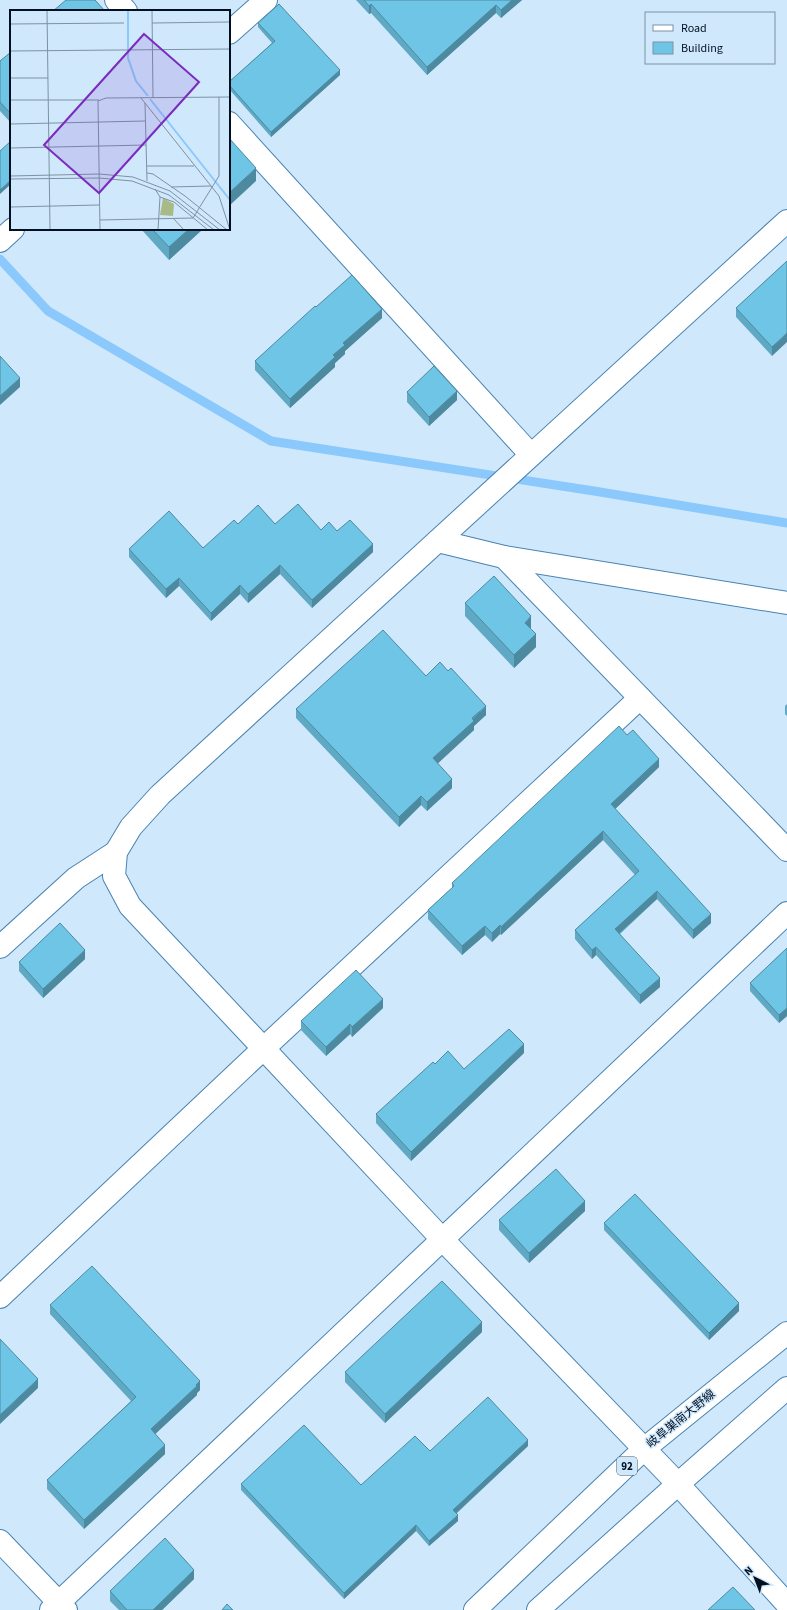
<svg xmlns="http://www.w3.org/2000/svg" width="787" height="1610" viewBox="0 0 787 1610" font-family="'Source Sans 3','Noto Sans JP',sans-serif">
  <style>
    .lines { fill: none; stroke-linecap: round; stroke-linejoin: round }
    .stream { stroke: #8bc9fc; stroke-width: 9 }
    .minor-casing { stroke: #4783b2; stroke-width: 24 }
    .tertiary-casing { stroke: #4783b2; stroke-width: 24 }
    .primary-casing { stroke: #4783b2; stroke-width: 24 }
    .minor { stroke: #fff; stroke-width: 22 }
    .tertiary { stroke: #fff; stroke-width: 22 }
    .primary { stroke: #fff; stroke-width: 22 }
    .wall { fill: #5fa9c5 }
    .shaded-wall { fill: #4d8aa0 }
    .building { fill: #6ec5e5; stroke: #4d8aa0 }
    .labels { text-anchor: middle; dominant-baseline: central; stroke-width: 3; stroke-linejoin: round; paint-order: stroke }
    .shield { fill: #d0e8fc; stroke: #3e5163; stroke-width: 1 }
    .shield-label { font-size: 11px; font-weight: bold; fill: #001021 }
    .street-label { font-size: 12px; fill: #001021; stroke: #d0e8fc }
    .inset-river { fill: none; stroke: #8bc9fc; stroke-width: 2 }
    .inset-road { fill: none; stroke: #7d92a4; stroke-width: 1 }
    .view { fill: #7b2cbf; fill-opacity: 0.15; stroke: #7b2cbf; stroke-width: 2 }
    .inset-edge { fill: none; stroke: #001021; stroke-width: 2 }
  </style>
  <rect width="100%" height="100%" fill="#d0e8fc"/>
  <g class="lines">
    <polyline class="stream" points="0,259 48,311 271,441 594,491 787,523"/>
    <g class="minor-casing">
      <g id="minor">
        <polyline points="116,0 126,11"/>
        <polyline points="229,33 266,0"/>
        <polyline points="229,123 531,455"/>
        <polyline points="0,241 13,229"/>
        <polyline points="504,557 787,850"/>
        <polyline points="0,947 76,878 116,852"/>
        <polyline points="0,1297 263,1049 640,698"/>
        <polyline points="678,1484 787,1604"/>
        <polyline points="0,1541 66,1610"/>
        <polyline points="51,1610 787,913"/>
      </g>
    </g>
    <g class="tertiary-casing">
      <g id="tertiary">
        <polyline points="438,541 504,557 787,603"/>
        <polyline points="678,1484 442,1239 130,906 114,876 116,852 131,827 160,795 787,221"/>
      </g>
    </g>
    <g class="primary-casing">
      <g id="primary">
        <polyline points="475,1610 644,1449 787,1333"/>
        <polyline points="538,1610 678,1484 787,1388"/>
      </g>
    </g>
    <use href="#minor" class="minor"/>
    <use href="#tertiary" class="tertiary"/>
    <use href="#primary" class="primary"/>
  </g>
  <g class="wall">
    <polygon points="356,0 522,0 501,18 496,13 427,75 371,13 369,14"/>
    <polygon points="258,23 340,75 271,137 229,89 229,82 272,43 258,27"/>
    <polygon points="11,52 11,123 0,111 0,61"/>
    <polygon points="141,229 203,229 169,260"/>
    <polygon points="787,261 772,356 736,317 736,308"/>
    <polygon points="316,307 382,318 345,351 345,354 335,363 335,367 290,408 255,370 255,361"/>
    <polygon points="407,392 457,400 429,426 407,402"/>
    <polygon points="238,524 275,524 321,530 337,531 373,552 312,608 280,574 248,603 240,594 211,621 179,586 166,598 129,557 129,549 203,548"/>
    <polygon points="465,603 531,629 536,647 514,668 465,616"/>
    <polygon points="426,676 486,715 474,726 474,730 437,763 452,788 427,811 421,805 399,827 296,718 296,709"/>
    <polygon points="787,704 787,716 785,714 785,706"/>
    <polygon points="627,735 659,767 615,809 711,923 693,939 657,899 620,934 660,987 640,1004 596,955 592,959 575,939 575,930 635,875 603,840 501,935 500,934 492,942 485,935 462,955 428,919 428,910 452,888 452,883"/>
    <polygon points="787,948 787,1016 779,1023 750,991 750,983"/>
    <polygon points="85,959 43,998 19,971 19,962"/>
    <polygon points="383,1008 352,1037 350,1034 326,1056 301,1030 301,1021"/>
    <polygon points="524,1053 411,1161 376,1123 376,1114 435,1064 464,1069"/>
    <polygon points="585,1211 529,1263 499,1230 499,1220"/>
    <polygon points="604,1223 739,1311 709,1340 604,1230"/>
    <polygon points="50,1305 200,1390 197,1393 197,1395 155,1434 165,1454 84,1529 47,1489 47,1480 131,1401 50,1314"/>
    <polygon points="482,1332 385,1423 345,1382 345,1372"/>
    <polygon points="528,1446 456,1514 458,1521 429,1546 416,1531 344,1599 241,1490 241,1484 361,1485 430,1451"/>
    <polygon points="194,1579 162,1610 119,1610 110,1601 110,1591"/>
  </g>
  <g class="shaded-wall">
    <polygon points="512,0 522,0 501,18 501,10"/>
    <polygon points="371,4 371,13 369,14 369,6"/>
    <polygon points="496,5 496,13 427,75 427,67"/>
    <polygon points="340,70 340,75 271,137 271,132"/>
    <polygon points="256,168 256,181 229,206 229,193"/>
    <polygon points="11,180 11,184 0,194 0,190"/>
    <polygon points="189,229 203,229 169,260 169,247"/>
    <polygon points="382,309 382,318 345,351 345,354 335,363 335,367 290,408 290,399 333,355 343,343"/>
    <polygon points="787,333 787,342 772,356 772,347"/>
    <polygon points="20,378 20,387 0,405 0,396"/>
    <polygon points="457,391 457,400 429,426 429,417"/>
    <polygon points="373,544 373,552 312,608 312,600"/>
    <polygon points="280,565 280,574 248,603 248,594"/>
    <polygon points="179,578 179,586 166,598 166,589"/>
    <polygon points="240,585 240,594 211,621 211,613"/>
    <polygon points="531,616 531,629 525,636 525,623"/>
    <polygon points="536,634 536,647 514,668 514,655"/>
    <polygon points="486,706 486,715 474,726 474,730 433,768 433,758"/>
    <polygon points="659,759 659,767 611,813 611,804"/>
    <polygon points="452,779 452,788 427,811 427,802"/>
    <polygon points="421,796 421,805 399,827 399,817"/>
    <polygon points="603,831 603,840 501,935 501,927"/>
    <polygon points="657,891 657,899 615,937 615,929"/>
    <polygon points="711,914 711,923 693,939 693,930"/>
    <polygon points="500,925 500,934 492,942 492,933"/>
    <polygon points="485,926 485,935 462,955 462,946"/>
    <polygon points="596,947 596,955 592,959 592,950"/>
    <polygon points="85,950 85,959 43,998 43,989"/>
    <polygon points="660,978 660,987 640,1004 640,995"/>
    <polygon points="383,999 383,1008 352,1037 352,1027"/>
    <polygon points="787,1008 787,1016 779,1023 779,1015"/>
    <polygon points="350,1024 350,1034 326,1056 326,1047"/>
    <polygon points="524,1044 524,1053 411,1161 411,1152"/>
    <polygon points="585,1201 585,1211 529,1263 529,1253"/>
    <polygon points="739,1303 739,1311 709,1340 709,1333"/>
    <polygon points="482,1322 482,1332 385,1423 385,1414"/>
    <polygon points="38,1379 38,1388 0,1424 0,1415"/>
    <polygon points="200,1381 200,1390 197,1393 197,1395 151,1438 151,1429"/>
    <polygon points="528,1440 528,1446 453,1516 453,1510"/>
    <polygon points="165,1445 165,1454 84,1529 84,1520"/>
    <polygon points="458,1515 458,1521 429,1546 429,1541"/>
    <polygon points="416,1525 416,1531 344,1599 344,1593"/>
    <polygon points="194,1570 194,1579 162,1610 153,1610"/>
  </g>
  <g class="building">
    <polygon points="66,0 95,0 105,11 53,11"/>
    <polygon points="364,0 512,0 501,10 496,5 427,67 371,4 369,6"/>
    <polygon points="279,4 340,70 271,132 229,85 229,82 275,41 258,23"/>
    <polygon points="11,52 11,114 0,102 0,61"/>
    <polygon points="229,138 256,168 229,193"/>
    <polygon points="11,141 11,180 0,190 0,151"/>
    <polygon points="152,229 189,229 169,247"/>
    <polygon points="787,261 787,333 772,347 736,308"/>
    <polygon points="352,275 382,309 343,343 345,345 333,355 335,357 290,399 255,361 315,306 316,307"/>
    <polygon points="0,356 20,378 0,396"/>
    <polygon points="434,366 457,391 429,417 407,392"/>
    <polygon points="298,504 321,530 329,522 337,531 350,520 373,544 312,600 280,565 248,594 240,585 211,613 179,578 166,589 129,549 169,511 203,548 234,520 238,524 258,505 275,524"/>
    <polygon points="494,576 531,616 525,623 536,634 514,655 465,603"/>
    <polygon points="383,630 426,676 440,662 448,671 451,668 486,706 472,718 474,721 433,758 452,779 427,802 421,796 399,817 296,709"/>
    <polygon points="619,726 627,735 633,730 659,759 611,804 711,914 693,930 657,891 615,929 660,978 640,995 596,947 592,950 575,930 639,871 603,831 501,927 500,925 492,933 485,926 462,946 428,910 454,886 452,883"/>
    <polygon points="60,923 85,950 43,989 19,962"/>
    <polygon points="787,948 787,1008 779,1015 750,983"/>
    <polygon points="356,970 383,999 352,1027 350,1024 326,1047 301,1021"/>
    <polygon points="509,1029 524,1044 411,1152 376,1114 433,1062 435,1064 448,1051 464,1069"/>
    <polygon points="556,1169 585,1201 529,1253 499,1220"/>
    <polygon points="635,1194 739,1303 709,1333 604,1223"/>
    <polygon points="92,1266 200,1381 196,1385 197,1386 151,1429 165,1445 84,1520 47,1480 136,1397 50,1305"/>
    <polygon points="442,1281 482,1322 385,1414 345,1372"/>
    <polygon points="0,1339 38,1379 0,1415"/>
    <polygon points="488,1397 528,1440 453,1510 458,1515 429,1541 416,1525 344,1593 241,1484 304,1425 361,1485 415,1436 430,1451"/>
    <polygon points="165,1538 194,1570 153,1610 127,1610 110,1591"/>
    <polygon points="733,1587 755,1610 708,1610"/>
    <polygon points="227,1604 233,1610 222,1610"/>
  </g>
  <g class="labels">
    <rect class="shield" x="617" y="1457" width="20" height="18" rx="3"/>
    <g class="shield-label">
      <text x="627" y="1466">92</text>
    </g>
    <g class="street-label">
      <text transform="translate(681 1419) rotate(-39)">岐阜巣南大野線</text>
    </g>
  </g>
  <g transform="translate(10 10)">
    <rect width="220" height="220" fill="#d0e8fc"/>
    <path d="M153,188L164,194L163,206L150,205Z" fill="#a8bb86"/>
    <path class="inset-river" d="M118,0V48L126,71L138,86M140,89L220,190"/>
    <path class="inset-road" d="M37,0L40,220M142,0L143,88M142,13L220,12M0,14L114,13M0,41L220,39M0,68H38M131,88L209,186L220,220M0,90H89M135,93L137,171M0,114L135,111M0,138L136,135M137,156H184M137,163L143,164L175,186L217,220M0,166L89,164L123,167L160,181L210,220M0,169L89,168L122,171L159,185L204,220M161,177L201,176M145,179L150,187L148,220M150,187L164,192L198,220M0,197L89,195M163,208L174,220M183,208L209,166V87M90,210L183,208M90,220L88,91L96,88L220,87"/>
    <path class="view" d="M134,24L189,72L89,183L34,135Z"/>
    <rect width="220" height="220" class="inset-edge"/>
  </g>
  <rect x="645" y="12" width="130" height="52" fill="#d0e8fc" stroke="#7d92a4"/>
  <rect x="653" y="25" width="20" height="6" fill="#ffffff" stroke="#7d92a4"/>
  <text x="681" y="32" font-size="12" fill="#001021">Road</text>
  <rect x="653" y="42" width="20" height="12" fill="#6ec5e5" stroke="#7d92a4"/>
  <text x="681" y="52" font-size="12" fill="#001021">Building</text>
  <g transform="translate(755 1578) rotate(318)" stroke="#d0e8fc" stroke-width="3" paint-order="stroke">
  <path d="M0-3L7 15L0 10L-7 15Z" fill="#001021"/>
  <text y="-6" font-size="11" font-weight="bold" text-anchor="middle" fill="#001021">N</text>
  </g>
</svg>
